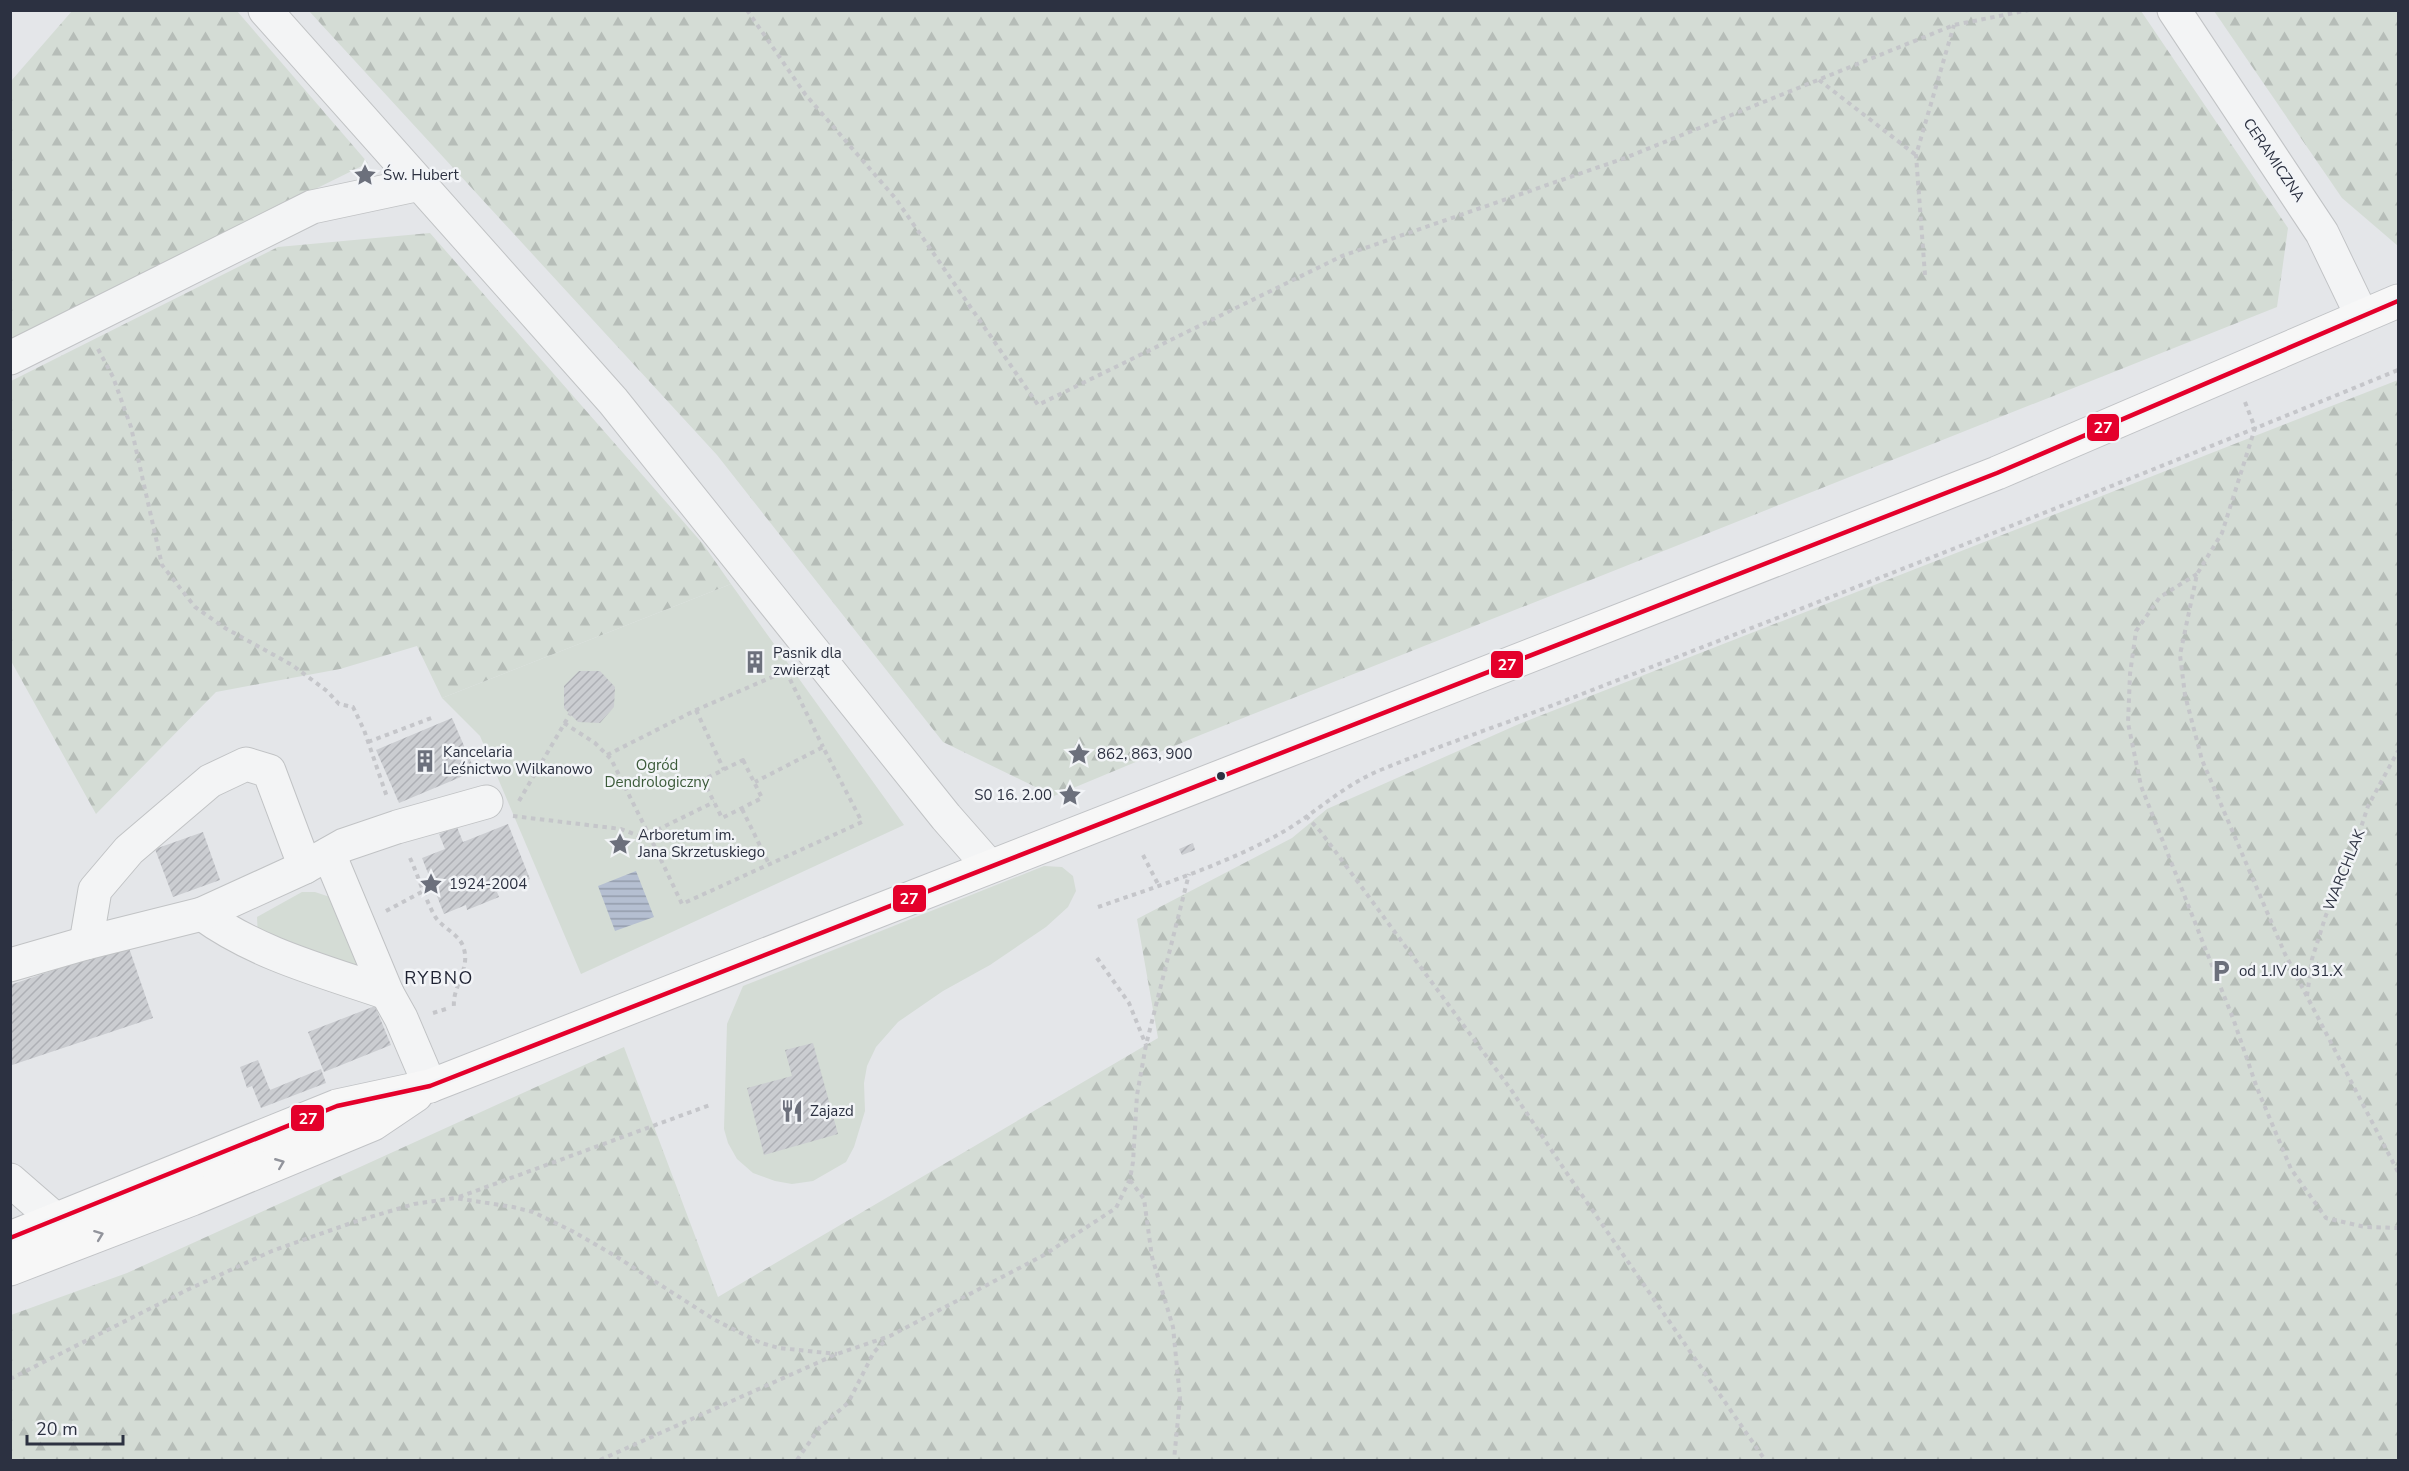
<svg xmlns="http://www.w3.org/2000/svg" width="2409" height="1471" viewBox="0 0 2409 1471" font-family="'Nunito Sans',sans-serif">
  <style>
    .green { fill: #d4dcd5 }
    .forest { fill: url(#forest-firs) }
    .water { fill: url(#water-rules) }
    .building { fill: url(#building-hatch) }
    .lines { fill: none; stroke-linecap: round; stroke-linejoin: round }
    .minor-casing { stroke: #c1c3c5; stroke-width: 35 }
    .major-casing { stroke: #c1c3c6; stroke-width: 35 }
    .path { stroke: #c5c6ca; stroke-width: 4; stroke-dasharray: 4.5 4.5; stroke-linecap: butt }
    .minor { stroke: #f3f4f5; stroke-width: 33 }
    .major { stroke: #f7f7f7; stroke-width: 33 }
    .bus-1-casing { stroke: #f2f4f7; stroke-width: 9 }
    .bus-1 { stroke: #e4002b; stroke-width: 4.5 }
    .oneway { stroke: #92949c }
    .bus-dot { fill: #2c3141; stroke: #f2f4f7; stroke-width: 2 }
    .labels { text-anchor: middle; dominant-baseline: central; stroke-width: 5; stroke-linejoin: round; paint-order: stroke }
    .street-label { font-size: 15px; fill: #2c3141; stroke: #f2f4f7 }
    .poi-label { font-size: 15px; fill: #2c3141; stroke: #f2f4f7; text-anchor: start }
    .park-label { font-size: 15px; fill: #3c5b3a; stroke: #f2f4f7 }
    .quarter-label { font-size: 18px; letter-spacing: 1.5px; fill: #1e2232; stroke: #f2f4f7 }
    .line-badge { stroke: #f2f4f7; stroke-width: 2 }
    .badge-label { font-size: 16px; text-anchor: middle; font-weight: bold; fill: #fff }
  </style>
  <defs>
    <pattern id="forest-firs" width="22" height="20" patternUnits="userSpaceOnUse" patternTransform="scale(1.5)"><rect width="22" height="20" fill="#d4dcd5"/><path d="M5 1l3.5 6h-7zM16 11l3.5 6h-7z" fill="#b6bdb8"/></pattern>
    <pattern id="water-rules" width="6" height="5" patternUnits="userSpaceOnUse" patternTransform="scale(1.5)"><rect width="6" height="5" fill="#b5bfd1"/><path d="M0 2.5h6" fill="none" stroke="#939cab"/></pattern>
    <pattern id="building-hatch" width="6" height="6" patternUnits="userSpaceOnUse" patternTransform="scale(1.5)"><rect width="6" height="6" fill="#cbcdd1"/><path d="M-1 1l2-2M0 6l6-6M5 7l2-2" fill="none" stroke="#aeb0b5"/></pattern>
  </defs>
  <rect width="100%" height="100%" fill="#e4e6e9"/>
  <g class="green">
    <polygon points="731,584 904,825 581,974 480,736 442,698"/>
    <polygon points="1044,866 1062,867 1073,876 1076,891 1068,907 1046,927 990,965 943,991 898,1022 876,1047 867,1066 864,1083 865,1111 854,1147 846,1162 813,1181 792,1184 775,1181 753,1173 737,1159 728,1143 724,1129 727,1024 743,986"/>
    <polygon points="302,892 315,892 330,897 370,980 258,937 257,917"/>
  </g>
  <g class="forest">
    <polygon points="72,11 237,11 368,163 11,339 11,81"/>
    <polygon points="309,11 2141,11 2288,228 2277,307 1203,734 1054,796 943,742 717,455"/>
    <polygon points="2214,11 2398,11 2398,246 2342,198"/>
    <polygon points="430,233 703,544 731,584 442,698 417,646 340,669 216,692 96,814 11,661 11,381 278,247"/>
    <polygon points="2398,380 2398,1460 11,1460 11,1315 127,1273 624,1047 718,1297 1158,1038 1137,919 1292,838 1327,809 1519,724"/>
  </g>
  <polygon class="water" points="636,871 654,917 615,931 598,886"/>
  <g class="building">
    <polygon points="579,671 600,671 615,687 614,707 600,723 578,722 564,708 564,686"/>
    <polygon points="452,718 475,771 399,803 376,750"/>
    <polygon points="508,824 530,879 497,892 499,897 467,910 466,905 444,914 422,858 445,849 439,834 457,827 463,842"/>
    <polygon points="203,832 220,880 173,897 155,849"/>
    <polygon points="1193,843 1195,850 1182,855 1179,849"/>
    <polygon points="128,945 153,1018 12,1065 10,985"/>
    <polygon points="375,1006 391,1045 324,1072 308,1032"/>
    <polygon points="813,1043 838,1134 764,1155 747,1088 792,1076 785,1050"/>
    <polygon points="258,1060 270,1090 321,1069 326,1083 261,1108 252,1086 247,1088 240,1067"/>
  </g>
  <g class="lines">
    <g class="minor-casing">
      <g id="minor">
        <polyline points="265,10 613,401 946,817 989,866"/>
        <polyline points="2174,10 2322,233 2362,316"/>
        <polyline points="10,358 312,207 420,184"/>
        <polyline points="329,854 387,993 401,1018 430,1086"/>
        <path d="M202,914C257,954 323,971 387,993"/>
        <polyline points="86,943 95,890 129,850 210,781 246,764 269,771 305,867"/>
        <polyline points="10,965 86,943 202,914 305,867 344,845 397,827 486,802"/>
        <polyline points="10,1180 56,1220 48,1246"/>
      </g>
    </g>
    <g class="major-casing">
      <g id="major">
        <polyline points="10,1238 337,1106 430,1086 1997,473 2398,301"/>
        <polyline points="10,1269 192,1199 373,1124 416,1095"/>
      </g>
    </g>
    <g class="path">
      <polyline points="747,10 805,94 896,199 1038,405 1342,256 1625,158 1954,25 2029,10"/>
      <polyline points="1819,80 1916,155"/>
      <polyline points="1925,275 1916,155 1954,25"/>
      <polyline points="98,349 113,377 131,427 162,565 195,607 225,628 292,665 327,691 339,704 353,707 364,730 387,797"/>
      <polyline points="2245,402 2255,428 2222,533 2197,574 2180,655 2185,695 2202,760 2285,954 2398,1172"/>
      <polyline points="2197,574 2160,597 2136,631 2130,674 2128,723 2141,786 2234,1021 2257,1088 2291,1169 2326,1218 2365,1227 2398,1228"/>
      <polyline points="696,710 724,770"/>
      <polyline points="564,723 595,743 611,759 652,841"/>
      <polyline points="368,742 434,717"/>
      <polyline points="607,755 696,710 786,671 823,747"/>
      <polygon points="743,760 762,798 722,818 703,780"/>
      <polyline points="519,801 570,714"/>
      <polyline points="742,809 769,864"/>
      <polyline points="513,816 621,829 652,841 682,904 862,822 823,747 755,782"/>
      <polyline points="1306,816 1321,832 1512,1091 1566,1172 1765,1460"/>
      <polyline points="649,834 714,802"/>
      <polyline points="1143,855 1159,886"/>
      <path d="M410,858C418,875 426,902 436,918C445,930 460,934 464,949C470,970 452,987 454,1007"/>
      <path d="M1098,907C1158,886 1233,862 1288,829C1320,809 1347,783 1383,769C1449,742 1516,720 1582,694C1855,588 2128,481 2398,370"/>
      <polyline points="386,911 433,886"/>
      <polyline points="1097,958 1129,1003 1146,1045"/>
      <polyline points="2307,996 2312,959 2326,915 2352,855 2368,806 2398,751"/>
      <polyline points="433,1013 449,1008"/>
      <polyline points="1130,1180 1144,1199 1152,1257 1173,1327 1180,1398 1174,1460"/>
      <polyline points="459,1197 710,1105"/>
      <polyline points="10,1379 187,1290 272,1251 357,1221 414,1204 455,1198 513,1207 533,1212 572,1231 617,1257 715,1320 761,1343 779,1348 837,1354"/>
      <polyline points="600,1460 837,1354 890,1336 1044,1255 1116,1208 1130,1179 1133,1162 1137,1095 1146,1045 1189,874"/>
      <polyline points="797,1460 820,1427 848,1403 874,1352 887,1339"/>
    </g>
    <use href="#minor" class="minor"/>
    <use href="#major" class="major"/>
    <g class="bus-1-casing">
      <polyline id="bus-1" points="10,1238 337,1106 430,1086 1997,473 2398,301"/>
    </g>
    <use href="#bus-1" class="bus-1"/>
  </g>
  <defs><path id="oneway-chevron" d="M-2-3.5L2.5 0L-2 3.5" fill="none" stroke-width="1.6" stroke-linecap="round" stroke-linejoin="round" transform="scale(1.5)"/></defs>
  <g class="oneway">
    <use href="#oneway-chevron" transform="translate(280 1163) rotate(-22)"/>
    <use href="#oneway-chevron" transform="translate(99 1235) rotate(-21)"/>
  </g>
  <defs>
    <g id="sight-bare" transform="scale(1.8)"><path d="M0-6L1.8-2.2L6-1.7L2.9 1.2L3.7 5.4L0 3.3L-3.7 5.4L-2.9 1.2L-6-1.7L-1.8-2.2Z" fill="#6c707c" stroke="#f2f4f7" stroke-width="2.5" paint-order="stroke"/></g>
    <g id="building-bare" transform="scale(1.8)"><path d="M-4-6H4V6H1V3H-1V6H-4ZM-2.5-4.3h1.7v1.8h-1.7ZM.8-4.3h1.7v1.8H.8ZM-2.5-1h1.7V.8h-1.7ZM.8-1h1.7V.8H.8Z" fill="#6c707c" stroke="#f2f4f7" stroke-width="2.5" paint-order="stroke"/></g>
    <g id="parking-bare" transform="scale(1.8)"><path d="M-3.5-5.5H1a3.5 3.5 0 0 1 0 7H-1V5.5H-3.5ZM-1-3.4V-.6H.8a1.4 1.4 0 0 0 0-2.8Z" fill="#6c707c" stroke="#f2f4f7" stroke-width="2.5" paint-order="stroke"/></g>
    <g id="restaurant-bare" transform="scale(1.8)"><path d="M-5-6h1v4h1v-4h1v4h1v-4h1v5L-1.5 .5V6h-2V.5L-5-1ZM5-6V6H3V1.5H1.5Q1.5-4 5-6Z" fill="#6c707c" stroke="#f2f4f7" stroke-width="2.5" paint-order="stroke"/></g>
  </defs>
  <g fill-rule="evenodd">
    <use href="#sight-bare" x="365" y="175"/>
    <use href="#building-bare" x="755" y="662"/>
    <use href="#sight-bare" x="1079" y="754"/>
    <use href="#building-bare" x="425" y="761"/>
    <use href="#sight-bare" x="1070" y="795"/>
    <use href="#sight-bare" x="620" y="844"/>
    <use href="#sight-bare" x="431" y="884"/>
    <use href="#parking-bare" x="2221" y="971"/>
    <use href="#restaurant-bare" x="792" y="1111"/>
  </g>
  <circle class="bus-dot" cx="1221" cy="776" r="5"/>
  <g class="labels">
    <g class="street-label">
      <text transform="translate(2274 160) rotate(56)">CERAMICZNA</text>
      <text transform="translate(2344 870) rotate(-68)">WARCHLAK</text>
    </g>
    <g class="poi-label">
      <text x="383" y="175">Św. Hubert</text>
      <text x="773" y="653">Pasnik dla<tspan x="773" dy="17">zwierząt</tspan></text>
      <text x="443" y="752">Kancelaria<tspan x="443" dy="17">Leśnictwo Wilkanowo</tspan></text>
      <text x="1097" y="754">862, 863, 900</text>
      <text x="1052" y="795" text-anchor="end">S0 16. 2.00</text>
      <text x="638" y="835">Arboretum im.<tspan x="638" dy="17">Jana Skrzetuskiego</tspan></text>
      <text x="449" y="884">1924-2004</text>
      <text x="2239" y="971">od 1.IV do 31.X</text>
      <text x="810" y="1111">Zajazd</text>
    </g>
    <g class="park-label">
      <text x="657" y="765">Ogród<tspan x="657" dy="17">Dendrologiczny</tspan></text>
    </g>
    <g class="quarter-label">
      <text x="439" y="978">RYBNO</text>
    </g>
  </g>
  <g class="line-badge">
    <rect x="2086" y="413" width="34" height="29" rx="6" fill="#e4002b"/>
    <rect x="1490" y="650" width="34" height="29" rx="6" fill="#e4002b"/>
    <rect x="892" y="884" width="35" height="29" rx="6" fill="#e4002b"/>
    <rect x="290" y="1104" width="35" height="28" rx="6" fill="#e4002b"/>
  </g>
  <g class="badge-label">
    <text x="2103" y="433">27</text>
    <text x="1507" y="670">27</text>
    <text x="909" y="904">27</text>
    <text x="308" y="1124">27</text>
  </g>
  <rect width="2409" height="1471" fill="none" stroke="#2c3141" stroke-width="24"/>
  <path d="M27 1435v9h96v-9" fill="none" stroke="#2c3141" stroke-width="3"/>
  <text x="36" y="1435" font-size="18" fill="#2c3141" stroke="#f2f4f7" stroke-width="4.5" paint-order="stroke">20 m</text>
</svg>
